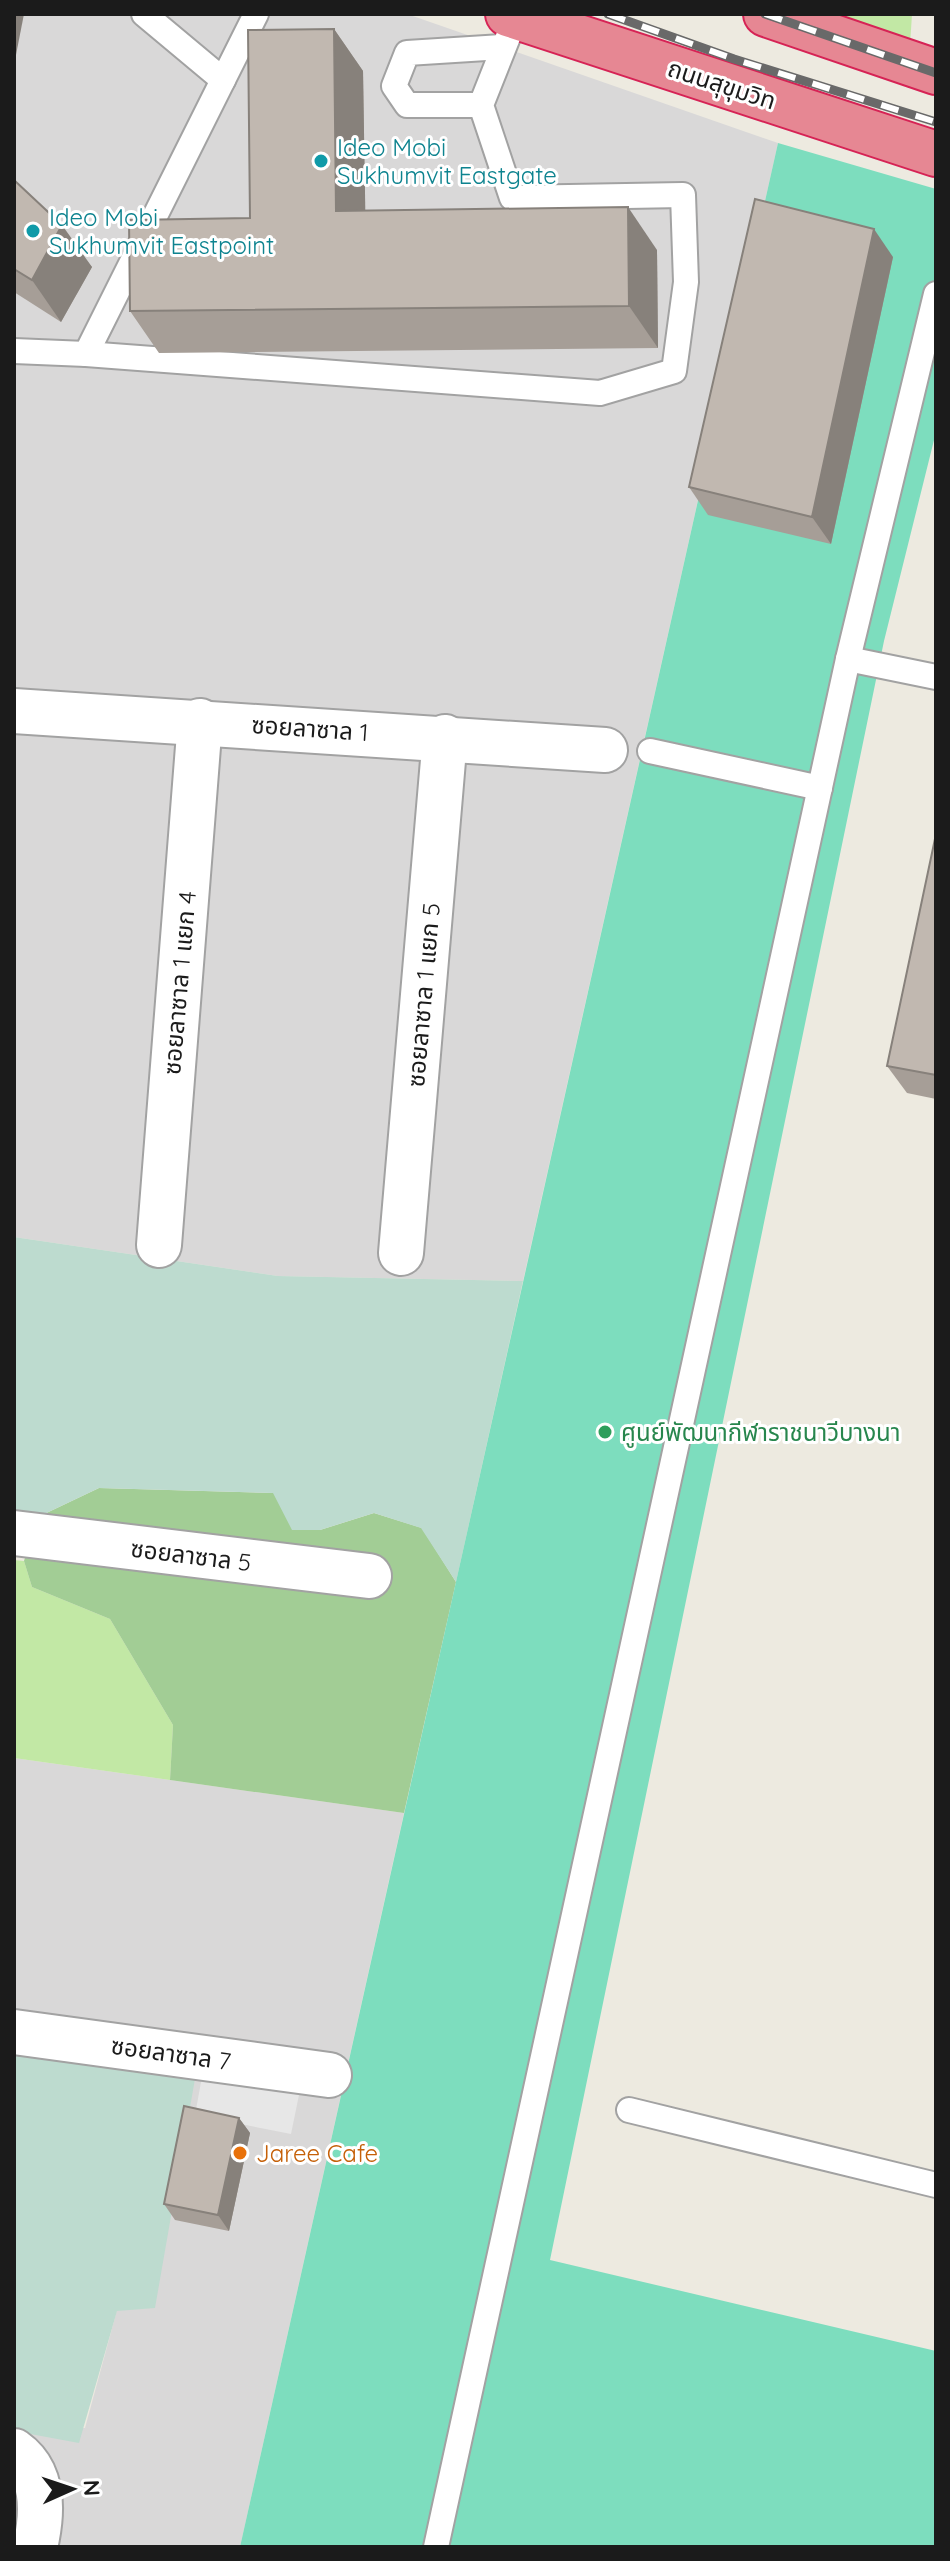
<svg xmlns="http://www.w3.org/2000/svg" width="950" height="2561" viewBox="0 0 950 2561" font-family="Quicksand,'Noto Sans Thai',sans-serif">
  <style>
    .residential { fill: #d9d8d8 }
    .grass { fill: #c2e8a5 }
    .forest { fill: #a2cd95 }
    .wetland { fill: #bddbcf }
    .pitch { fill: #7dddbe }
    .parking { fill: #e7e7e7 }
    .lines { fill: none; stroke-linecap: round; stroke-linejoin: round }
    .lane-casing { stroke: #a2a2a2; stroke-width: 28 }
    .street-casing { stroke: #a2a2a2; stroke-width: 48 }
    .highway-casing { stroke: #d62355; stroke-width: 48 }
    .lane { stroke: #fff; stroke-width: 24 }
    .street { stroke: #fff; stroke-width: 44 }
    .highway { stroke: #e68793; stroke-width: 44 }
    .rail-casing { stroke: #696969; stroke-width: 9 }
    .rail { stroke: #fff; stroke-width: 6; stroke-dasharray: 18; stroke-linecap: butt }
    .wall { fill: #a69e97 }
    .shaded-wall { fill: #87817b }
    .building { fill: #c1b8b0; stroke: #87817b; stroke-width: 2 }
    .culture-dot { fill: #0f9aa8; stroke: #fff; stroke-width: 3 }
    .leisure-dot { fill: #2e9e5b; stroke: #fff; stroke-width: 3 }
    .food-dot { fill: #e8710a; stroke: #fff; stroke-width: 3 }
    .labels { text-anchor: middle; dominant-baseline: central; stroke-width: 6; stroke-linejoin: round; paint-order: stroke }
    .street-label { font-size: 24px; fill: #1b1b1b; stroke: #fff }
    .culture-label { font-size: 24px; fill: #0d838f; stroke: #fff; text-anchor: start }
    .leisure-label { font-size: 24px; fill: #27864d; stroke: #fff; text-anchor: start }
    .food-label { font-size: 24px; fill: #c56008; stroke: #fff; text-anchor: start }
  </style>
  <rect width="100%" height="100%" fill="#edeae0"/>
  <g class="residential">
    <polygon points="14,14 407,14 778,143 523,1281 278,1276 14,1237"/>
    <polygon points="14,1758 404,1813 240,2547 14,2547 14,2431 85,2428 117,2310 14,2051"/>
  </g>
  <g class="grass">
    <polygon points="825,14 912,14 910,45"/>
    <polygon points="14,1560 24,1561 32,1587 110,1619 173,1725 170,1780 14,1758"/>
  </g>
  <polygon class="forest" points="99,1488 274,1493 320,1530 374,1513 422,1528 456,1582 404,1813 170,1780 173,1725 110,1619 32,1587 24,1561 38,1517"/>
  <g class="wetland">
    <polygon points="14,1237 278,1276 523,1281 456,1582 421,1528 374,1513 320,1530 292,1530 273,1493 99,1488 38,1517 14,1514"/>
    <polygon points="14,2051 196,2073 155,2308 117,2311 79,2443 14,2431"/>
  </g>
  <polygon class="pitch" points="778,143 936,189 936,432 884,641 550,2260 936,2351 936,2547 240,2547"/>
  <polygon class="parking" points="203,2071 300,2090 291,2134 195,2115"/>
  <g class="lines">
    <g class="lane-casing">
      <g id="lane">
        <polyline points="144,14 223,80"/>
        <polyline points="481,105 407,105 394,86 407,53 502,47"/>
        <polyline points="14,351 86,354 256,14"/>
        <polyline points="86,354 600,393 674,371 686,282 683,195 512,198 481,105 516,17"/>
        <polyline points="848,659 936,677"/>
        <polyline points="650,751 820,788"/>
        <polyline points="629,2110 936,2185"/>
        <polyline points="436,2547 848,659 936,294"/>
      </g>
    </g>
    <g class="street-casing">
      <g id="street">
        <polyline points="14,711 605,750"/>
        <polyline points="159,1245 200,721"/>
        <polyline points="401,1253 445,737"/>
        <polyline points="14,1533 369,1576"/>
        <polyline points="14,2032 329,2075"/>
        <path d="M14,2451C45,2473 43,2513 35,2547"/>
      </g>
    </g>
    <g class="highway-casing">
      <g id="highway">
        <polyline points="508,14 936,154"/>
        <polyline points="766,14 936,72"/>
      </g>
    </g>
    <use href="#lane" class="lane"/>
    <use href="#street" class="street"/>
    <use href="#highway" class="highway"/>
    <g class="rail-casing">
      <g id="rail">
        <polyline points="608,14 734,59 936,122"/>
        <polyline points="765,14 936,73"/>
      </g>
    </g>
    <use href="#rail" class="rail"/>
  </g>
  <g class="wall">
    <polygon points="334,29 363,71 365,210 657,250 658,348 159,353 130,311 250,218"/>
    <polygon points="14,180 92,267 61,322 14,292"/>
    <polygon points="893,257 831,544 708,515 689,487"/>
    <polygon points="936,834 936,1099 907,1093 887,1066"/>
    <polygon points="239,2118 250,2133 229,2231 175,2220 164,2204"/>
  </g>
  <g class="shaded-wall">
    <polygon points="14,14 24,14 14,65"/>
    <polygon points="334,29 363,71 366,253 336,211"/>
    <polygon points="628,207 657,250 658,348 629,306"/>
    <polygon points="62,225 92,267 61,322 32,280"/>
    <polygon points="874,229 893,257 831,544 812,517"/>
    <polygon points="239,2118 250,2133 229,2231 218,2215"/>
  </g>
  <g class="building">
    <polygon points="334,29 336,211 628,207 629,306 130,311 129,220 250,218 248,30"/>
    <polygon points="14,180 62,225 32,280 14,269"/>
    <polygon points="755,199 874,229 812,517 689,487"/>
    <polygon points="936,834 936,1075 887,1066"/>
    <polygon points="184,2106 239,2118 218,2215 164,2204"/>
  </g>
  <g class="culture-dot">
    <circle cx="321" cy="161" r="8"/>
    <circle cx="33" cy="231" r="8"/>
  </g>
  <circle class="leisure-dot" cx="605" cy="1432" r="8"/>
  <circle class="food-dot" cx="240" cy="2153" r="8"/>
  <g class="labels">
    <g class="street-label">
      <text transform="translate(722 84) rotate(18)">ถนนสุขุมวิท</text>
      <text transform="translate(310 728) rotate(4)">ซอยลาซาล 1</text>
      <text transform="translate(179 983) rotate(-85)">ซอยลาซาล 1 แยก 4</text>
      <text transform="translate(423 995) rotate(-85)">ซอยลาซาล 1 แยก 5</text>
      <text transform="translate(191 1555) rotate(7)">ซอยลาซาล 5</text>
      <text transform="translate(171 2053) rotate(8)">ซอยลาซาล 7</text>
    </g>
    <g class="culture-label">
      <text x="337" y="147">Ideo Mobi<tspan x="337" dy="28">Sukhumvit Eastgate</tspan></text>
      <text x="49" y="217">Ideo Mobi<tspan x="49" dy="28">Sukhumvit Eastpoint</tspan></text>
    </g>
    <g class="leisure-label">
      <text x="621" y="1432">ศูนย์พัฒนากีฬาราชนาวีบางนา</text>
    </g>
    <g class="food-label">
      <text x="256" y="2153">Jaree Cafe</text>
    </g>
  </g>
  <rect width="950" height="2561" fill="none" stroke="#1b1b1b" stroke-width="32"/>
  <g transform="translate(72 2489) rotate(87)" stroke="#ffffff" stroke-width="6" paint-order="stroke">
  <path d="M0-6L14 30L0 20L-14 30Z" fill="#1b1b1b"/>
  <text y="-12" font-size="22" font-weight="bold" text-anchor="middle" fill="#1b1b1b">N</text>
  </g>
</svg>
